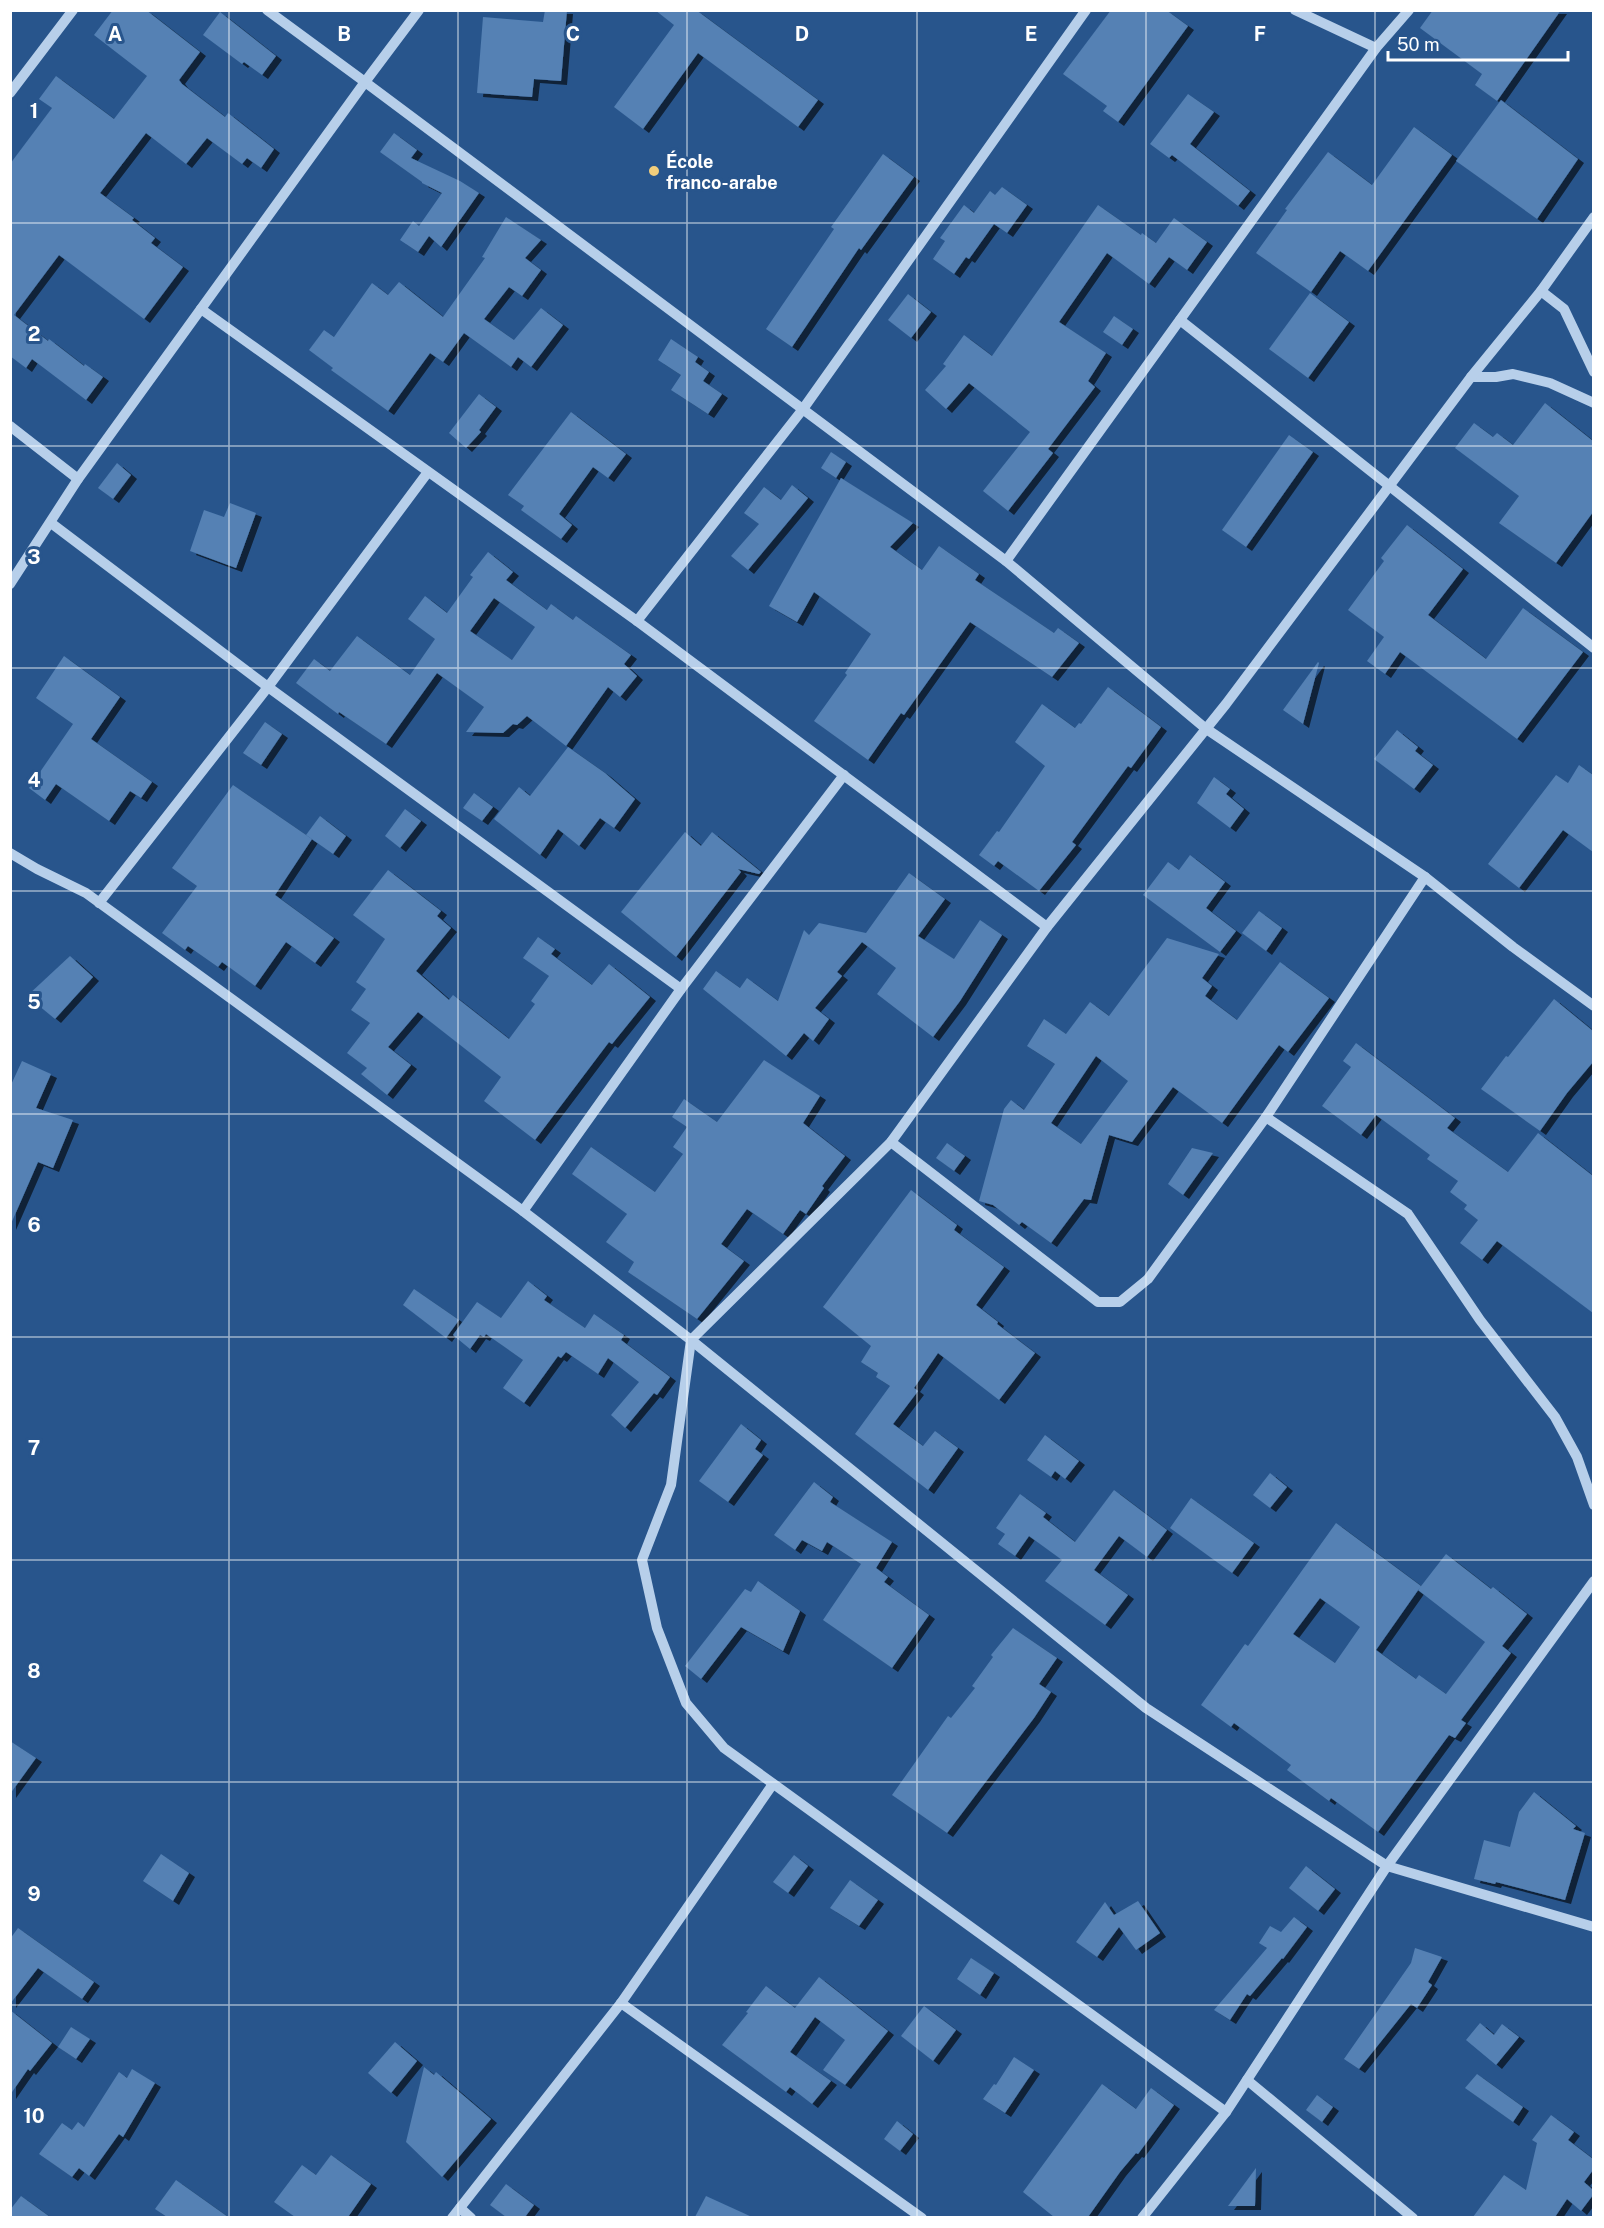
<svg xmlns="http://www.w3.org/2000/svg" width="1604" height="2228" viewBox="0 0 1604 2228" font-family="'Public Sans',sans-serif">
  <style>
    .building { fill: #5481b4; fill-rule: evenodd; filter: url(#shadow) }
    .lines { fill: none; stroke-linecap: round; stroke-linejoin: round }
    .minor { stroke: #b7cfea; stroke-width: 10 }
    .grid { fill: none; stroke: #fff; stroke-width: 1.5; stroke-opacity: 0.55 }
    .poi-dot { fill: #f2ce7c; stroke: #28558c; stroke-width: 2 }
    .labels { text-anchor: middle; dominant-baseline: central; stroke-width: 6; stroke-linejoin: round; paint-order: stroke }
    .poi-label { font-size: 18px; font-weight: bold; fill: #fff; stroke: #28558c; text-anchor: start }
    .grid-label { font-size: 20px; text-anchor: middle; font-weight: bold; fill: #fff; stroke: #28558c; stroke-width: 6; stroke-linejoin: round; paint-order: stroke }
  </style>
  <defs>
    <filter id="shadow"><feDropShadow dx="6" dy="4" stdDeviation="0" flood-color="#0009"/></filter>
  </defs>
  <rect width="100%" height="100%" fill="#28558c"/>
  <g class="building">
    <polygon points="113,10 146,10 200,52 179,80 182,84 225,117 228,113 274,149 261,168 247,158 242,164 207,138 186,164 146,133 100,193 134,218 132,220 155,238 151,243 183,267 144,319 59,255 14,315 48,341 49,339 84,366 85,364 103,377 86,400 32,359 26,368 10,356 10,164 52,108 39,99 56,76 114,119 147,76 94,35"/>
    <polygon points="545,10 567,10 561,81 534,79 532,97 477,93 483,17 543,22"/>
    <polygon points="655,10 696,10 818,100 798,127 698,53 643,129 614,107 674,25"/>
    <polygon points="1111,10 1166,10 1188,26 1118,122 1103,111 1107,106 1063,74"/>
    <polygon points="1433,10 1561,10 1497,101 1475,85 1482,74 1420,28"/>
    <polygon points="220,12 276,56 262,75 244,62 242,64 203,35"/>
    <polygon points="1188,94 1214,112 1190,144 1250,191 1238,206 1172,155 1169,158 1150,144"/>
    <polygon points="1501,100 1578,159 1537,219 1456,161"/>
    <polygon points="1414,127 1452,155 1368,271 1340,251 1311,292 1256,253 1287,210 1285,209 1328,152 1372,185"/>
    <polygon points="394,133 417,150 411,158 460,181 479,193 441,247 429,236 418,252 400,240 413,221 419,226 442,193 422,183 422,182 380,152"/>
    <polygon points="883,154 914,177 861,250 859,248 792,347 766,329 834,229 831,227"/>
    <polygon points="1002,187 1027,205 1007,233 994,224 969,259 966,257 954,274 933,259 945,241 940,238 964,205 974,213 990,191 995,195"/>
    <polygon points="1098,205 1141,235 1142,233 1156,243 1174,218 1207,242 1187,270 1169,257 1149,284 1107,253 1059,322 1106,353 1088,381 1095,387 1048,449 1053,453 1008,511 983,491 1030,432 969,383 946,409 925,390 946,366 943,364 964,335 992,356"/>
    <polygon points="506,217 541,240 525,258 541,270 522,296 509,287 484,319 514,340 541,308 563,325 531,367 518,357 511,367 464,333 443,362 430,353 388,411 331,370 333,368 309,350 324,330 334,337 372,283 388,295 399,282 443,317 485,258 482,257"/>
    <polygon points="1310,293 1349,322 1308,378 1269,349"/>
    <polygon points="908,294 931,312 911,338 888,320"/>
    <polygon points="1114,316 1133,329 1122,345 1103,332"/>
    <polygon points="671,339 698,357 695,362 709,372 703,381 722,394 708,414 671,390 681,375 658,360"/>
    <polygon points="479,394 496,407 479,430 481,432 466,448 449,433"/>
    <polygon points="1545,403 1593,441 1593,512 1556,563 1499,523 1519,496 1455,448 1474,423 1493,437 1497,433 1513,445"/>
    <polygon points="571,412 626,454 608,478 593,467 559,514 572,525 561,539 521,510 524,506 508,495"/>
    <polygon points="1289,435 1313,452 1246,547 1222,530"/>
    <polygon points="831,452 846,462 836,478 821,468"/>
    <polygon points="117,463 131,475 113,499 98,488"/>
    <polygon points="841,478 913,523 890,547 922,570 939,546 979,574 975,580 1054,633 1058,628 1079,643 1052,677 970,622 904,715 901,713 868,760 814,721 847,675 845,673 871,634 814,592 797,622 769,606"/>
    <polygon points="792,485 808,498 748,570 731,556 759,524 744,513 764,487 781,500"/>
    <polygon points="230,503 256,513 236,568 190,551 204,510 224,517"/>
    <polygon points="1407,525 1463,569 1428,615 1486,659 1523,608 1583,652 1517,739 1400,652 1385,674 1367,661 1384,637 1348,610 1384,561 1381,558"/>
    <path d="M488,552L513,572L506,580L547,610L551,604L573,620L576,616L631,655L624,664L637,676L620,697L608,687L566,746L527,716L517,725L513,724L503,733L466,732L484,707L437,673L386,744L339,712L338,714L296,683L314,659L330,671L357,636L410,675L435,639L408,619L425,596L447,613L473,577L470,575ZM494,598L535,627L512,660L470,631Z"/>
    <polygon points="64,656 120,697 91,739 152,782 141,798 130,791 109,821 56,784 45,800 29,788 73,724 36,698"/>
    <polygon points="1318,662 1319,663 1303,724 1283,710"/>
    <polygon points="1108,687 1161,727 1131,768 1128,766 1072,842 1076,845 1039,891 998,861 994,866 979,855 997,831 999,832 1045,766 1015,742 1042,704 1075,728 1079,723 1081,724"/>
    <polygon points="265,722 282,734 261,765 243,753"/>
    <polygon points="1397,730 1418,747 1415,751 1433,765 1414,789 1374,759"/>
    <polygon points="568,747 605,773 635,799 614,828 600,818 579,846 558,829 540,855 494,819 519,787 530,796"/>
    <polygon points="1579,765 1593,775 1593,852 1563,830 1519,888 1488,864 1556,775 1568,783"/>
    <polygon points="1214,777 1230,789 1226,794 1244,809 1230,828 1197,803"/>
    <polygon points="233,785 312,839 275,895 334,938 315,963 286,942 255,986 222,962 218,967 188,946 185,950 162,933 197,886 172,868"/>
    <polygon points="474,793 493,807 482,821 463,808"/>
    <polygon points="405,809 421,821 400,848 385,836"/>
    <polygon points="320,816 346,836 333,854 306,835"/>
    <polygon points="685,832 701,846 712,832 761,872 759,874 738,869 741,872 676,957 621,912"/>
    <polygon points="1190,855 1225,882 1206,908 1236,931 1220,952 1143,895 1168,862 1179,870"/>
    <polygon points="388,870 441,911 437,916 451,928 416,971 449,1000 453,995 509,1039 535,1004 531,1001 549,976 523,958 538,937 555,949 551,954 592,985 609,964 650,997 612,1044 609,1042 535,1140 484,1101 501,1077 418,1012 388,1047 411,1065 387,1095 361,1074 367,1068 347,1053 370,1023 351,1010 366,989 356,982 385,939 353,915"/>
    <polygon points="909,873 945,899 918,936 954,959 980,920 1002,935 960,1001 933,1037 877,994 896,968 862,942 837,972 842,976 815,1008 829,1019 813,1041 804,1033 786,1056 703,989 716,971 740,988 747,978 778,1001 804,930 809,935 819,923 866,933"/>
    <polygon points="1259,911 1282,928 1266,951 1242,933"/>
    <path d="M1167,938L1219,954L1202,978L1212,986L1205,996L1237,1020L1280,962L1329,998L1288,1052L1279,1045L1222,1123L1173,1087L1132,1142L1109,1135L1091,1200L1084,1199L1051,1243L1022,1222L1019,1225L993,1205L979,1201L1004,1109L1011,1100L1024,1110L1055,1064L1027,1046L1044,1019L1066,1034L1090,1002L1109,1016ZM1096,1056L1128,1081L1081,1144L1051,1123Z"/>
    <polygon points="70,956 93,977 55,1019 27,996"/>
    <polygon points="1554,999 1593,1031 1593,1062 1567,1093 1540,1131 1481,1089 1506,1056 1508,1057"/>
    <polygon points="1356,1043 1455,1118 1447,1128 1508,1172 1538,1133 1593,1176 1593,1313 1497,1241 1482,1260 1460,1243 1478,1220 1464,1209 1467,1205 1450,1192 1458,1181 1427,1159 1430,1155 1376,1115 1361,1135 1322,1106 1351,1067 1343,1061"/>
    <polygon points="764,1060 820,1096 803,1123 845,1156 822,1186 824,1188 806,1214 800,1210 783,1234 747,1209 721,1244 744,1261 697,1319 628,1272 634,1262 606,1242 627,1214 572,1174 591,1147 655,1192 683,1154 673,1147 687,1127 672,1117 684,1099 717,1122"/>
    <polygon points="22,1061 51,1074 36,1108 73,1120 53,1168 38,1162 10,1226 10,1087"/>
    <polygon points="947,1143 965,1156 954,1171 936,1158"/>
    <polygon points="1192,1148 1213,1153 1183,1195 1168,1184"/>
    <polygon points="911,1190 957,1225 954,1230 1004,1267 976,1305 998,1322 997,1324 1035,1353 999,1400 938,1353 914,1388 918,1391 893,1424 923,1446 935,1431 958,1448 928,1490 855,1434 890,1386 876,1377 878,1373 861,1362 871,1346 823,1307"/>
    <polygon points="528,1281 547,1296 544,1300 585,1328 594,1314 624,1335 621,1340 670,1377 657,1395 654,1393 625,1428 611,1415 639,1382 608,1358 598,1374 566,1352 561,1358 558,1356 524,1403 503,1388 523,1360 486,1334 484,1337 480,1335 470,1349 453,1335 477,1302 501,1318"/>
    <polygon points="414,1289 459,1320 446,1338 403,1305"/>
    <polygon points="741,1424 761,1440 755,1449 763,1455 728,1502 699,1481"/>
    <polygon points="1045,1435 1079,1461 1065,1479 1055,1471 1051,1477 1027,1460"/>
    <polygon points="1270,1473 1287,1487 1270,1508 1253,1495"/>
    <polygon points="814,1482 833,1497 830,1502 892,1542 876,1568 888,1577 884,1582 929,1615 892,1668 823,1620 861,1564 827,1542 822,1551 802,1540 795,1550 774,1535"/>
    <polygon points="1114,1490 1167,1530 1147,1557 1119,1536 1094,1570 1128,1595 1105,1625 1045,1581 1062,1560 1029,1536 1015,1556 998,1544 1005,1534 996,1528 1020,1494 1046,1513 1043,1517 1075,1542"/>
    <polygon points="1191,1498 1254,1543 1232,1573 1170,1528"/>
    <path d="M1336,1523L1421,1586L1376,1650L1416,1679L1419,1675L1446,1694L1485,1642L1418,1590L1446,1554L1491,1589L1493,1587L1527,1614L1502,1646L1511,1653L1461,1720L1466,1723L1455,1738L1449,1735L1378,1832L1331,1798L1329,1801L1287,1770L1291,1765L1234,1723L1231,1727L1201,1705L1245,1644L1248,1646ZM1320,1598L1360,1627L1335,1663L1293,1634Z"/>
    <polygon points="758,1581 800,1611 783,1651 741,1627 701,1679 685,1666 745,1589 751,1592"/>
    <polygon points="1013,1628 1057,1658 1039,1684 1051,1692 1034,1718 947,1833 892,1795 948,1716 951,1718 975,1688 972,1686 993,1657 991,1655"/>
    <polygon points="10,1741 36,1758 10,1794"/>
    <polygon points="1534,1792 1576,1826 1573,1829 1585,1833 1565,1900 1496,1882 1495,1884 1474,1879 1484,1840 1510,1847 1519,1812"/>
    <polygon points="161,1854 189,1873 173,1901 143,1881"/>
    <polygon points="794,1855 808,1866 788,1893 773,1882"/>
    <polygon points="1306,1866 1335,1889 1318,1911 1289,1888"/>
    <polygon points="850,1880 878,1900 859,1926 830,1908"/>
    <polygon points="1138,1901 1160,1933 1136,1950 1119,1927 1097,1957 1076,1942 1105,1902 1114,1915"/>
    <polygon points="1294,1917 1307,1927 1283,1959 1282,1958 1250,1996 1247,1994 1230,2020 1214,2010 1267,1948 1259,1943 1270,1926 1281,1932"/>
    <polygon points="18,1928 94,1982 82,1999 38,1968 10,2004 10,1939"/>
    <polygon points="1415,1948 1442,1957 1428,1982 1432,1985 1417,2008 1411,2004 1359,2069 1344,2059 1411,1963"/>
    <polygon points="971,1958 994,1973 980,1995 957,1979"/>
    <polygon points="819,1977 888,2031 845,2085 823,2070 845,2040 815,2017 790,2052 831,2081 812,2104 790,2087 786,2092 722,2045 748,2013 746,2012 766,1986 795,2008"/>
    <polygon points="924,2006 956,2030 933,2061 901,2036"/>
    <polygon points="10,2010 52,2043 30,2071 28,2069 10,2095"/>
    <polygon points="1480,2023 1494,2035 1502,2024 1519,2037 1496,2065 1466,2040"/>
    <polygon points="71,2027 90,2039 76,2059 58,2047"/>
    <polygon points="395,2042 417,2061 391,2093 368,2073"/>
    <polygon points="1014,2057 1034,2070 1005,2113 983,2099 994,2084 996,2085"/>
    <polygon points="424,2067 434,2075 436,2072 491,2119 442,2177 406,2142"/>
    <polygon points="132,2069 155,2083 123,2137 119,2134 89,2176 79,2168 72,2177 39,2154 62,2123 72,2130 78,2122 84,2127 119,2072 127,2078"/>
    <polygon points="1477,2074 1523,2107 1513,2122 1465,2088"/>
    <polygon points="1102,2084 1136,2109 1151,2088 1174,2105 1138,2154 1136,2153 1120,2172 1088,2217 1054,2217 1023,2192"/>
    <polygon points="1317,2095 1333,2107 1322,2122 1306,2110"/>
    <polygon points="1551,2115 1574,2132 1568,2140 1593,2159 1593,2170 1584,2182 1593,2190 1593,2195 1581,2211 1567,2199 1555,2217 1473,2217 1504,2175 1526,2190 1537,2143 1532,2140"/>
    <polygon points="897,2121 913,2134 900,2151 884,2139"/>
    <polygon points="331,2155 371,2184 348,2217 295,2217 274,2202 302,2165 316,2175"/>
    <polygon points="1256,2168 1255,2206 1228,2206"/>
    <polygon points="176,2180 228,2217 167,2217 155,2209"/>
    <polygon points="506,2184 534,2205 525,2217 506,2217 490,2205"/>
    <polygon points="21,2196 50,2217 10,2217 10,2210"/>
    <polygon points="706,2196 752,2217 695,2217"/>
  </g>
  <g class="lines">
    <g class="minor">
      <polyline points="267,10 365,82 1006,561 1205,728 1425,877 1513,947 1594,1006"/>
      <polyline points="1295,10 1376,48"/>
      <polyline points="10,93 73,10"/>
      <polyline points="1541,291 1564,309 1594,372"/>
      <polyline points="201,309 637,621 1047,927"/>
      <polyline points="1180,320 1594,648"/>
      <polyline points="1471,377 1496,377 1513,374 1550,383 1594,403"/>
      <polyline points="10,426 78,479"/>
      <polyline points="51,523 268,687 681,989"/>
      <polyline points="1006,561 1376,48 1409,10"/>
      <polyline points="10,584 78,479 365,82 419,10"/>
      <polyline points="637,621 803,409 1086,10"/>
      <polyline points="10,853 37,869 86,893 523,1211 691,1340 1146,1708 1387,1866 1594,1927"/>
      <polyline points="99,903 268,687 428,472"/>
      <polyline points="1266,1117 1408,1214 1480,1320 1555,1417 1577,1457 1594,1505"/>
      <polyline points="891,1142 1098,1302 1120,1302 1148,1279 1266,1117 1425,877"/>
      <polyline points="523,1211 681,989 844,775"/>
      <polyline points="621,2003 922,2218"/>
      <polyline points="1247,2080 1413,2218"/>
      <polyline points="1226,2112 724,1748 686,1703 657,1628 642,1560 671,1485 691,1340 891,1142 1047,927 1226,704 1471,377 1541,291 1594,217"/>
      <polyline points="460,2208 471,2218"/>
      <polyline points="452,2218 621,2003 773,1784"/>
      <polyline points="1142,2218 1226,2112 1387,1866 1594,1581"/>
    </g>
  </g>
  <path class="grid" d="M229,10V2218M458,10V2218M687,10V2218M917,10V2218M1146,10V2218M1375,10V2218M10,223H1594M10,446H1594M10,668H1594M10,891H1594M10,1114H1594M10,1337H1594M10,1560H1594M10,1782H1594M10,2005H1594"/>
  <circle class="poi-dot" cx="654" cy="171" r="6"/>
  <g class="labels">
    <g class="poi-label">
      <text x="666" y="161">École<tspan x="666" dy="21">franco-arabe</tspan></text>
    </g>
  </g>
  <g class="grid-label">
    <text x="115" y="41">A</text>
    <text x="344" y="41">B</text>
    <text x="573" y="41">C</text>
    <text x="802" y="41">D</text>
    <text x="1031" y="41">E</text>
    <text x="1260" y="41">F</text>
    <text x="34" y="118">1</text>
    <text x="34" y="341">2</text>
    <text x="34" y="564">3</text>
    <text x="34" y="787">4</text>
    <text x="34" y="1009">5</text>
    <text x="34" y="1232">6</text>
    <text x="34" y="1455">7</text>
    <text x="34" y="1678">8</text>
    <text x="34" y="1901">9</text>
    <text x="34" y="2123">10</text>
  </g>
  <rect width="1604" height="2228" fill="none" stroke="#ffffff" stroke-width="24"/>
  <path d="M1388 51v9h180v-9" fill="none" stroke="#ffffff" stroke-width="3"/>
  <text x="1397" y="51" font-size="18" fill="#ffffff" stroke="#28558c" stroke-width="4.5" paint-order="stroke">50 m</text>
</svg>
